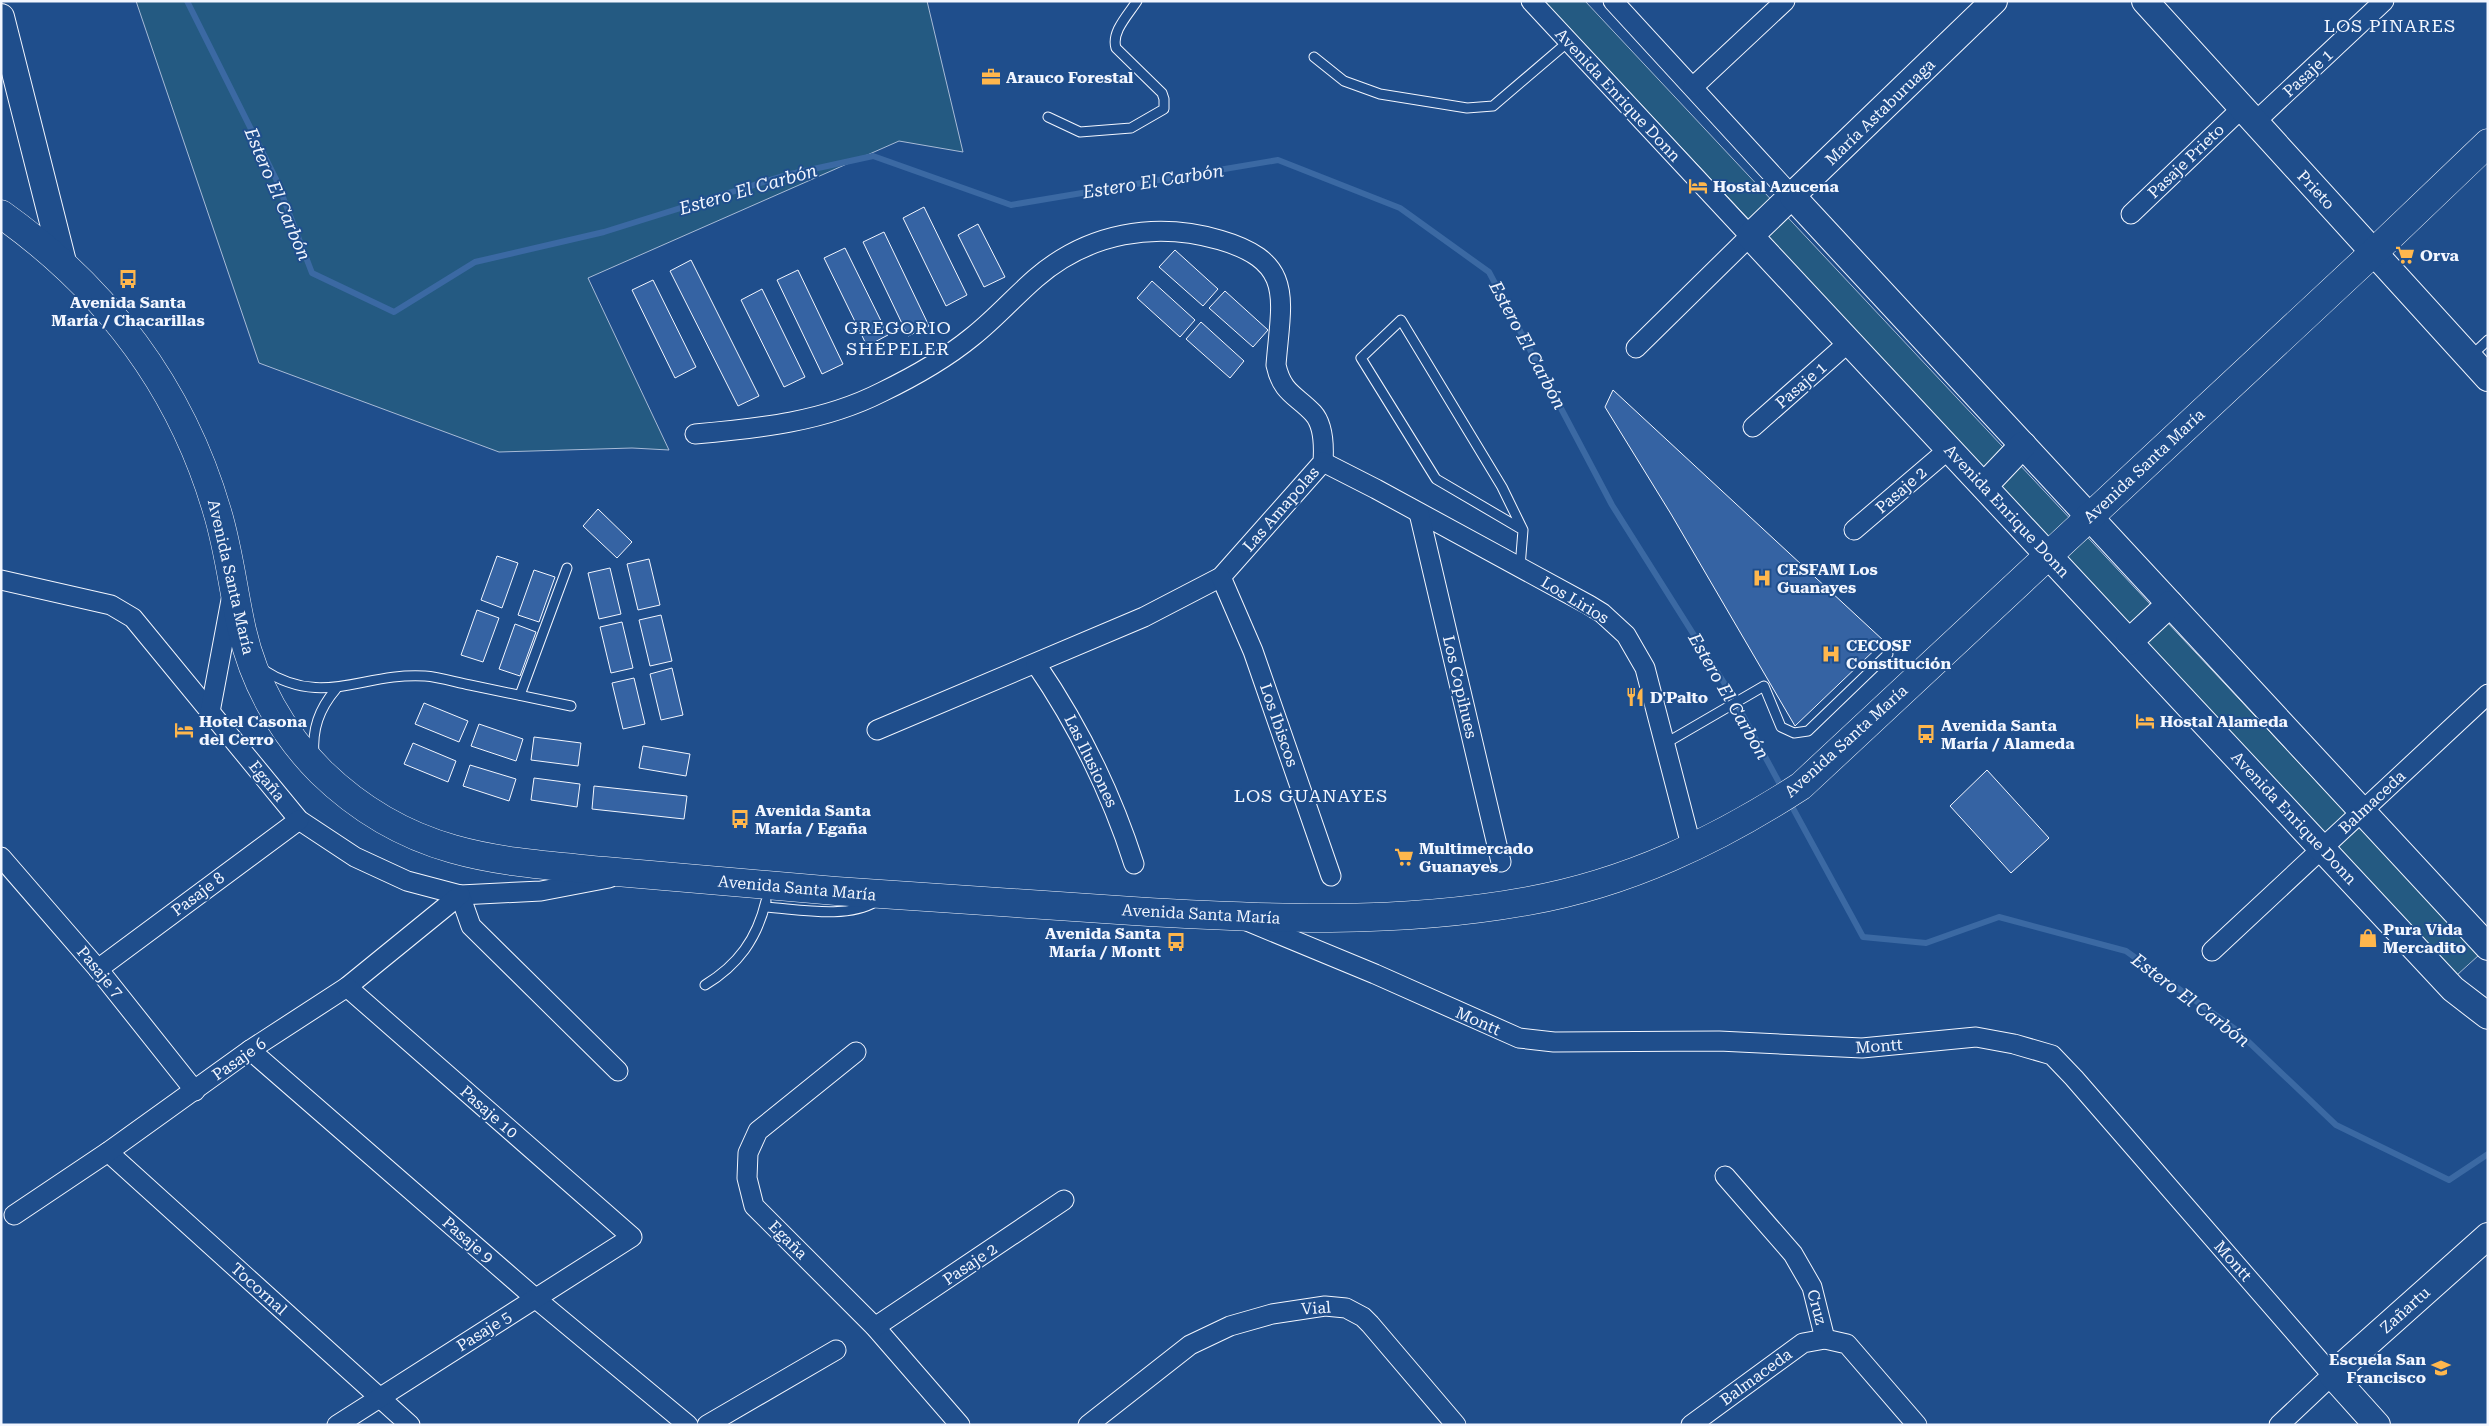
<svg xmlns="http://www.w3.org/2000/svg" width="2489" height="1426" viewBox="0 0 2489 1426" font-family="'Roboto Serif',serif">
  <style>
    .green { fill: #245a82; stroke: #a8bbd7 }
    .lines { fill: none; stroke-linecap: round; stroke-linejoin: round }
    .stream { stroke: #3b69a3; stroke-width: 6 }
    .building { fill: #3563a3; stroke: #f2f6ff }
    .lane-casing { stroke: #f2f6ff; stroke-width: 11 }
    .street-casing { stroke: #f2f6ff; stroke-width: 21 }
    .secondary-casing { stroke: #f2f6ff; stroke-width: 28 }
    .primary-casing { stroke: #f2f6ff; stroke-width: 29 }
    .lane { stroke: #1f4e8c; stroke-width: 9 }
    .street { stroke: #1f4e8c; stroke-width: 19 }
    .secondary { stroke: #1f4e8c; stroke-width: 26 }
    .primary { stroke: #1f4e8c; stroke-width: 28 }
    .labels { text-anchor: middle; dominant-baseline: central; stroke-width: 4; stroke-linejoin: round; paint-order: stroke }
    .street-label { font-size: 16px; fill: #f2f6ff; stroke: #1f4e8c }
    .poi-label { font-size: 16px; font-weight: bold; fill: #f2f6ff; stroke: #1f4e8c; text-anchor: start }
    .neighbourhood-label { font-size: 18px; letter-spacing: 1px; fill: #f2f6ff; stroke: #1f4e8c }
    .water-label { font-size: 18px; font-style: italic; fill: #f2f6ff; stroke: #1f4e8c }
  </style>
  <rect width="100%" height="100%" fill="#1f4e8c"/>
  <g class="green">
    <polygon points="136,1 927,1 963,152 899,141 588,278 669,450 632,448 499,452 259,363"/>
    <polygon points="1544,1 1585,1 2479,955 2457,975"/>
  </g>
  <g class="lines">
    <g class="stream">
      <polyline points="187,1 276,179 312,273 394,312 475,262 604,232 786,175 873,156 1011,205 1278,160 1400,208 1489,272 1612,505 1733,697 1783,790"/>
      <polyline points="1789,801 1863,937 1926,943 1999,917 2126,951 2235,1029 2336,1125 2449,1180 2488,1154"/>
    </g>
  </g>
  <g class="building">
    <polygon points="924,207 967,295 946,306 903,218"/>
    <polygon points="978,224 1005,277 984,287 958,235"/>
    <polygon points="884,232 929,326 908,336 863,242"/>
    <polygon points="845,248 888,335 867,346 824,258"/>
    <polygon points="1175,250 1218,289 1203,306 1159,267"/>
    <polygon points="691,260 759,396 738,406 670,271"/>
    <polygon points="798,270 843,364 822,374 777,280"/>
    <polygon points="653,280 696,367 675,378 632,290"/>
    <polygon points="1152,281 1195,320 1180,337 1137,298"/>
    <polygon points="762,289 805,377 784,387 741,300"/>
    <polygon points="1225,291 1268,330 1253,347 1209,308"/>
    <polygon points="1201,322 1244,361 1230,378 1186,339"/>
    <polygon points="1613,390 1884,641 1795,726 1671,514 1605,407"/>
    <polygon points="598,509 632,542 617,558 583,526"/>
    <polygon points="497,556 518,563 502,608 481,600"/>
    <polygon points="649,559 660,605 638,610 627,564"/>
    <polygon points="610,568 621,614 599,619 588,573"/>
    <polygon points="534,570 555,577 539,622 518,615"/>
    <polygon points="477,610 499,618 483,662 461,655"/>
    <polygon points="661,615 672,661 650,666 639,620"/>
    <polygon points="622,622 633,668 611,673 600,627"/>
    <polygon points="515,624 536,632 520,676 499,669"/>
    <polygon points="672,668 683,715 661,720 650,674"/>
    <polygon points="634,678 645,724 623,729 612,683"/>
    <polygon points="424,703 468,721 459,742 415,724"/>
    <polygon points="479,724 523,739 516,761 471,746"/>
    <polygon points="534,737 581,743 578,766 531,760"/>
    <polygon points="413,743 456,761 448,782 404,764"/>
    <polygon points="643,746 690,754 686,776 639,768"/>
    <polygon points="470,765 516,779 509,801 463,786"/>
    <polygon points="1987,770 2049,838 2011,873 1950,806"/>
    <polygon points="534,778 580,784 577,807 531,800"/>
    <polygon points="594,786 687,796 684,819 592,809"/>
  </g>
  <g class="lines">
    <g class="lane-casing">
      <g id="lane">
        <polyline points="1314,57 1344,81 1380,94 1467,108 1493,106 1568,42"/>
        <path d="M1048,117L1080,132L1131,128L1164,109V99L1162,93L1116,48C1111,32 1128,15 1137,1"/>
        <polyline points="2471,356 2488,340"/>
        <polyline points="1520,567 1523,530 1502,487 1401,320 1361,358 1436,479 1523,530"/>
        <path d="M262,669C323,709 362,672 425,676C439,677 455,682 470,685C503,692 537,699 571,706"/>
        <polyline points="520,695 567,568"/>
        <polyline points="1666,743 1764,686 1781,727 1794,733 1808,731 1888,654"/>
        <path d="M314,755C312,729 319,709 336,689"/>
        <path d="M765,907C798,909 847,919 875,902"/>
        <path d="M705,985C738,965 757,939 766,901"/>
      </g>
    </g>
    <g class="street-casing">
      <g id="street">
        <polyline points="1531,1 1750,236 1636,348"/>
        <polyline points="1613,1 1793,197"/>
        <polyline points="1693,87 1785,1"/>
        <polyline points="2254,123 2384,1"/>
        <polyline points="2131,214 2242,108"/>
        <polyline points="1753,427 1849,342"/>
        <path d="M695,434C760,428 823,422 882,392C913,377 945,359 972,337C995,319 1014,297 1036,278C1088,233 1155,221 1220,240C1296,262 1281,300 1276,365C1282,393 1296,395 1313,413C1324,425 1324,447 1323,462L1221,577L1144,617L877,730"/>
        <polyline points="1323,462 1376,489 1589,605 1602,613 1626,635 1645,668 1692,849"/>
        <polyline points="1419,513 1501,862"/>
        <polyline points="1854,530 1949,449"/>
        <polyline points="1221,577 1253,651 1331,876"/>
        <polyline points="1,580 111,605 133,618 299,820 355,857 407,881 460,895 541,891 609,878"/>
        <path d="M1036,664C1079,727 1111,792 1134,864"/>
        <polyline points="210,712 231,600"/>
        <polyline points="1,857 98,969 195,1091"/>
        <polyline points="460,895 471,926 618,1071"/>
        <polyline points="1247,921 1375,974 1519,1038 1554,1042 1719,1041 1862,1048 1976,1037 2014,1044 2052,1055 2074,1078 2332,1375 2279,1425"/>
        <polyline points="2212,951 2488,694"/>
        <polyline points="98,969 299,820"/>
        <polyline points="250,1050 535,1298 688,1425"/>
        <polyline points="856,1052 758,1131 748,1153 747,1178 754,1206 875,1327 960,1425"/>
        <polyline points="108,1152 410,1425"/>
        <polyline points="1725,1176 1793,1254 1812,1287 1825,1339"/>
        <polyline points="14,1215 108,1152 250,1050 347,987 460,895"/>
        <polyline points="875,1327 1064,1200"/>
        <polyline points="337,1425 632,1237 347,987"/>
        <polyline points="707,1425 836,1350"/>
        <polyline points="1088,1425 1190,1345 1230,1326 1272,1314 1325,1306 1346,1308 1363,1317 1370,1324 1456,1425"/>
        <polyline points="1691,1425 1803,1343 1825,1339 1847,1344 1917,1425"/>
      </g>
    </g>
    <g class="secondary-casing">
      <g id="secondary">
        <polyline points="1994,1 1750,236 2453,989 2488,1016"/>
        <polyline points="2145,1 2488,378"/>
        <polyline points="1,17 63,262"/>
        <polyline points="1793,197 2488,947"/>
        <polyline points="1984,486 2023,445"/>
        <polyline points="2129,642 2170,604"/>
        <polyline points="2377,1425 2332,1375 2488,1236"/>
      </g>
    </g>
    <g class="primary-casing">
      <path id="primary" d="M1,214C105,288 181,387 217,511C229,550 233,590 242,630C254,683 282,733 321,772C358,808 403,835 453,849C502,863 555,866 605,871C682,878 759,885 836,891C935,898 1034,905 1133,911C1265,919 1397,925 1528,901C1628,883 1716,841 1801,786L2374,252L2488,143"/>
    </g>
    <use href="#lane" class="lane"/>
    <use href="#street" class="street"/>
    <use href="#secondary" class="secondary"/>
    <use href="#primary" class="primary"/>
  </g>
  <defs>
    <g id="office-bare" transform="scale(1.5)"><path d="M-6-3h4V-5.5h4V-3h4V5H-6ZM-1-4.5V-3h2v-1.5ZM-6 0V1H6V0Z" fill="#ffb74d" stroke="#1f4e8c" stroke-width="2.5" paint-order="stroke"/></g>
    <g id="hotel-bare" transform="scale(1.5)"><path d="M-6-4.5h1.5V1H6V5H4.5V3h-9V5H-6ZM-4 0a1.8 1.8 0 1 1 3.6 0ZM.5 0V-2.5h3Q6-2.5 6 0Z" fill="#ffb74d" stroke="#1f4e8c" stroke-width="2.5" paint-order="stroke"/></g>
    <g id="supermarket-bare" transform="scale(1.5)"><path d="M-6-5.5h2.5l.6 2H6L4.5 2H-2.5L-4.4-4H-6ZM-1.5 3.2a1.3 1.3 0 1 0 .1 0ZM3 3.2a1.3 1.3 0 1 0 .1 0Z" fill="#ffb74d" stroke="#1f4e8c" stroke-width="2.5" paint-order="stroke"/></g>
    <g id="bus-bare" transform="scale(1.5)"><path d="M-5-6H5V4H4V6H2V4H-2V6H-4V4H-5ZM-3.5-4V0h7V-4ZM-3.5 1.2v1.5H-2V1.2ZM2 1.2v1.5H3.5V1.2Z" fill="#ffb74d" stroke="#1f4e8c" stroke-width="2.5" paint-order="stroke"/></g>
    <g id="hospital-bare" transform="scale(1.5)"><path d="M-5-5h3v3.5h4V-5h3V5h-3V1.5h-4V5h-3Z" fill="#ffb74d" stroke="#1f4e8c" stroke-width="2.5" paint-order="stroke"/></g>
    <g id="restaurant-bare" transform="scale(1.5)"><path d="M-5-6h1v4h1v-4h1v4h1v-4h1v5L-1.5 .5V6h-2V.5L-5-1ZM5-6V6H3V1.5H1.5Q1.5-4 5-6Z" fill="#ffb74d" stroke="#1f4e8c" stroke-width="2.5" paint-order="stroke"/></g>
    <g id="shop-bare" transform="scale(1.5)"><path d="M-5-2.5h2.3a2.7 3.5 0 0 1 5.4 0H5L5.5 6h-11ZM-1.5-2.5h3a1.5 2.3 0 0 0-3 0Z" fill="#ffb74d" stroke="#1f4e8c" stroke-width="2.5" paint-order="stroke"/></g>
    <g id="school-bare" transform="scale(1.5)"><path d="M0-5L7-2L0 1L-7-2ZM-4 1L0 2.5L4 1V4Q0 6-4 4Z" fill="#ffb74d" stroke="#1f4e8c" stroke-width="2.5" paint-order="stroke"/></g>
  </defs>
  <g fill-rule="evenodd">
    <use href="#office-bare" x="991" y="77"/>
    <use href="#hotel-bare" x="1698" y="186"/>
    <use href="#supermarket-bare" x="2405" y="255"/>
    <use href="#bus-bare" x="128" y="279"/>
    <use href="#hospital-bare" x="1762" y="578"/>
    <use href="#hospital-bare" x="1831" y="654"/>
    <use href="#restaurant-bare" x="1635" y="697"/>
    <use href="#hotel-bare" x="2145" y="721"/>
    <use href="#hotel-bare" x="184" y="730"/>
    <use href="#bus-bare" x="1926" y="734"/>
    <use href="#bus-bare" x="740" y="819"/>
    <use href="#supermarket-bare" x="1404" y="857"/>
    <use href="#shop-bare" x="2368" y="938"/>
    <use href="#bus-bare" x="1176" y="942"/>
    <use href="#school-bare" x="2441" y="1368"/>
  </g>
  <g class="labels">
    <g class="street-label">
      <text transform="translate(2308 73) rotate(-43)">Pasaje 1</text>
      <text transform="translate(1618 95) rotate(47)">Avenida Enrique Donn</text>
      <text transform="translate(1880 112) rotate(-44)">María Astaburuaga</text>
      <text transform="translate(2186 161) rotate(-44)">Pasaje Prieto</text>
      <text transform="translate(2316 190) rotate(47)">Prieto</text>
      <text transform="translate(1801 385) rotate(-41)">Pasaje 1</text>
      <text transform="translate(2144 466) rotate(-43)">Avenida Santa María</text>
      <text transform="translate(1901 490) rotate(-41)">Pasaje 2</text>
      <text transform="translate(1281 509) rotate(-49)">Las Amapolas</text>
      <text transform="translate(2007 511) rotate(47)">Avenida Enrique Donn</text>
      <text transform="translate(231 577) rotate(77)">Avenida Santa María</text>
      <text transform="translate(1575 600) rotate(31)">Los Lirios</text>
      <text transform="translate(1460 687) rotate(77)">Los Copihues</text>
      <text transform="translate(1279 725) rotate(71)">Los Ibiscos</text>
      <text transform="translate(1846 741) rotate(-42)">Avenida Santa María</text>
      <text transform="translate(1091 761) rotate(64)">Las Ilusiones</text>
      <text transform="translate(267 781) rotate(51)">Egaña</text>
      <text transform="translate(2372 802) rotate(-43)">Balmaceda</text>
      <text transform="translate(2294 818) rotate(47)">Avenida Enrique Donn</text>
      <text transform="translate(797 888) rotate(5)">Avenida Santa María</text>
      <text transform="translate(198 894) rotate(-37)">Pasaje 8</text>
      <text transform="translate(1201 914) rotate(3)">Avenida Santa María</text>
      <text transform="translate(100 972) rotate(50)">Pasaje 7</text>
      <text transform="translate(1478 1021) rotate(24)">Montt</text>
      <text transform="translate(1879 1046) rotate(-4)">Montt</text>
      <text transform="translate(239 1059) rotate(-35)">Pasaje 6</text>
      <text transform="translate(489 1112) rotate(41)">Pasaje 10</text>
      <text transform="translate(468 1240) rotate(41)">Pasaje 9</text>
      <text transform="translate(788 1240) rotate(45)">Egaña</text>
      <text transform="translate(2233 1261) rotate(49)">Montt</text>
      <text transform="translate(970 1264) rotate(-34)">Pasaje 2</text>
      <text transform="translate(259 1289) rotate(42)">Tocornal</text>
      <text transform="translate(1817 1307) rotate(75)">Cruz</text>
      <text transform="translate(1316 1308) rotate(-4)">Vial</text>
      <text transform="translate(2405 1310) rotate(-42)">Zañartu</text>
      <text transform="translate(484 1331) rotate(-32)">Pasaje 5</text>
      <text transform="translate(1756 1377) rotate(-36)">Balmaceda</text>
    </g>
    <g class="poi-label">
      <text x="1006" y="77">Arauco Forestal</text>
      <text x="1713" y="186">Hostal Azucena</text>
      <text x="2420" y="255">Orva</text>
      <text x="128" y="302" text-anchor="middle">Avenida Santa<tspan x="128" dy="18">María / Chacarillas</tspan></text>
      <text x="1777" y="569">CESFAM Los<tspan x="1777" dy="18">Guanayes</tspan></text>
      <text x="1846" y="645">CECOSF<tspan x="1846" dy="18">Constitución</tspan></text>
      <text x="1650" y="697">D'Palto</text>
      <text x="199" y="721">Hotel Casona<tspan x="199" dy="18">del Cerro</tspan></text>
      <text x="2160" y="721">Hostal Alameda</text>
      <text x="1941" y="725">Avenida Santa<tspan x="1941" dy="18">María / Alameda</tspan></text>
      <text x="755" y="810">Avenida Santa<tspan x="755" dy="18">María / Egaña</tspan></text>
      <text x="1419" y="848">Multimercado<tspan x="1419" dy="18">Guanayes</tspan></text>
      <text x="2383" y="929">Pura Vida<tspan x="2383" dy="18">Mercadito</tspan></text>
      <text x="1161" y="933" text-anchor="end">Avenida Santa<tspan x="1161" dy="18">María / Montt</tspan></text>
      <text x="2426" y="1359" text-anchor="end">Escuela San<tspan x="2426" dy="18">Francisco</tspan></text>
    </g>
    <g class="neighbourhood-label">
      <text x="2390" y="25">LOS PINARES</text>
      <text x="898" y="327">GREGORIO<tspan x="898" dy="21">SHEPELER</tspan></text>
      <text x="1311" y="795">LOS GUANAYES</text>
    </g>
    <g class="water-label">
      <text transform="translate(1153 181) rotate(-9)">Estero El Carbón</text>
      <text transform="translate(748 189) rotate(-16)">Estero El Carbón</text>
      <text transform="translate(278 194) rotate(67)">Estero El Carbón</text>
      <text transform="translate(1528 345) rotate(62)">Estero El Carbón</text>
      <text transform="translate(1729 696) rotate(60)">Estero El Carbón</text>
      <text transform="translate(2191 1000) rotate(37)">Estero El Carbón</text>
    </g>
  </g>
  <rect width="2489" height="1426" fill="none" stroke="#f2f6ff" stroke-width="5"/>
</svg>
